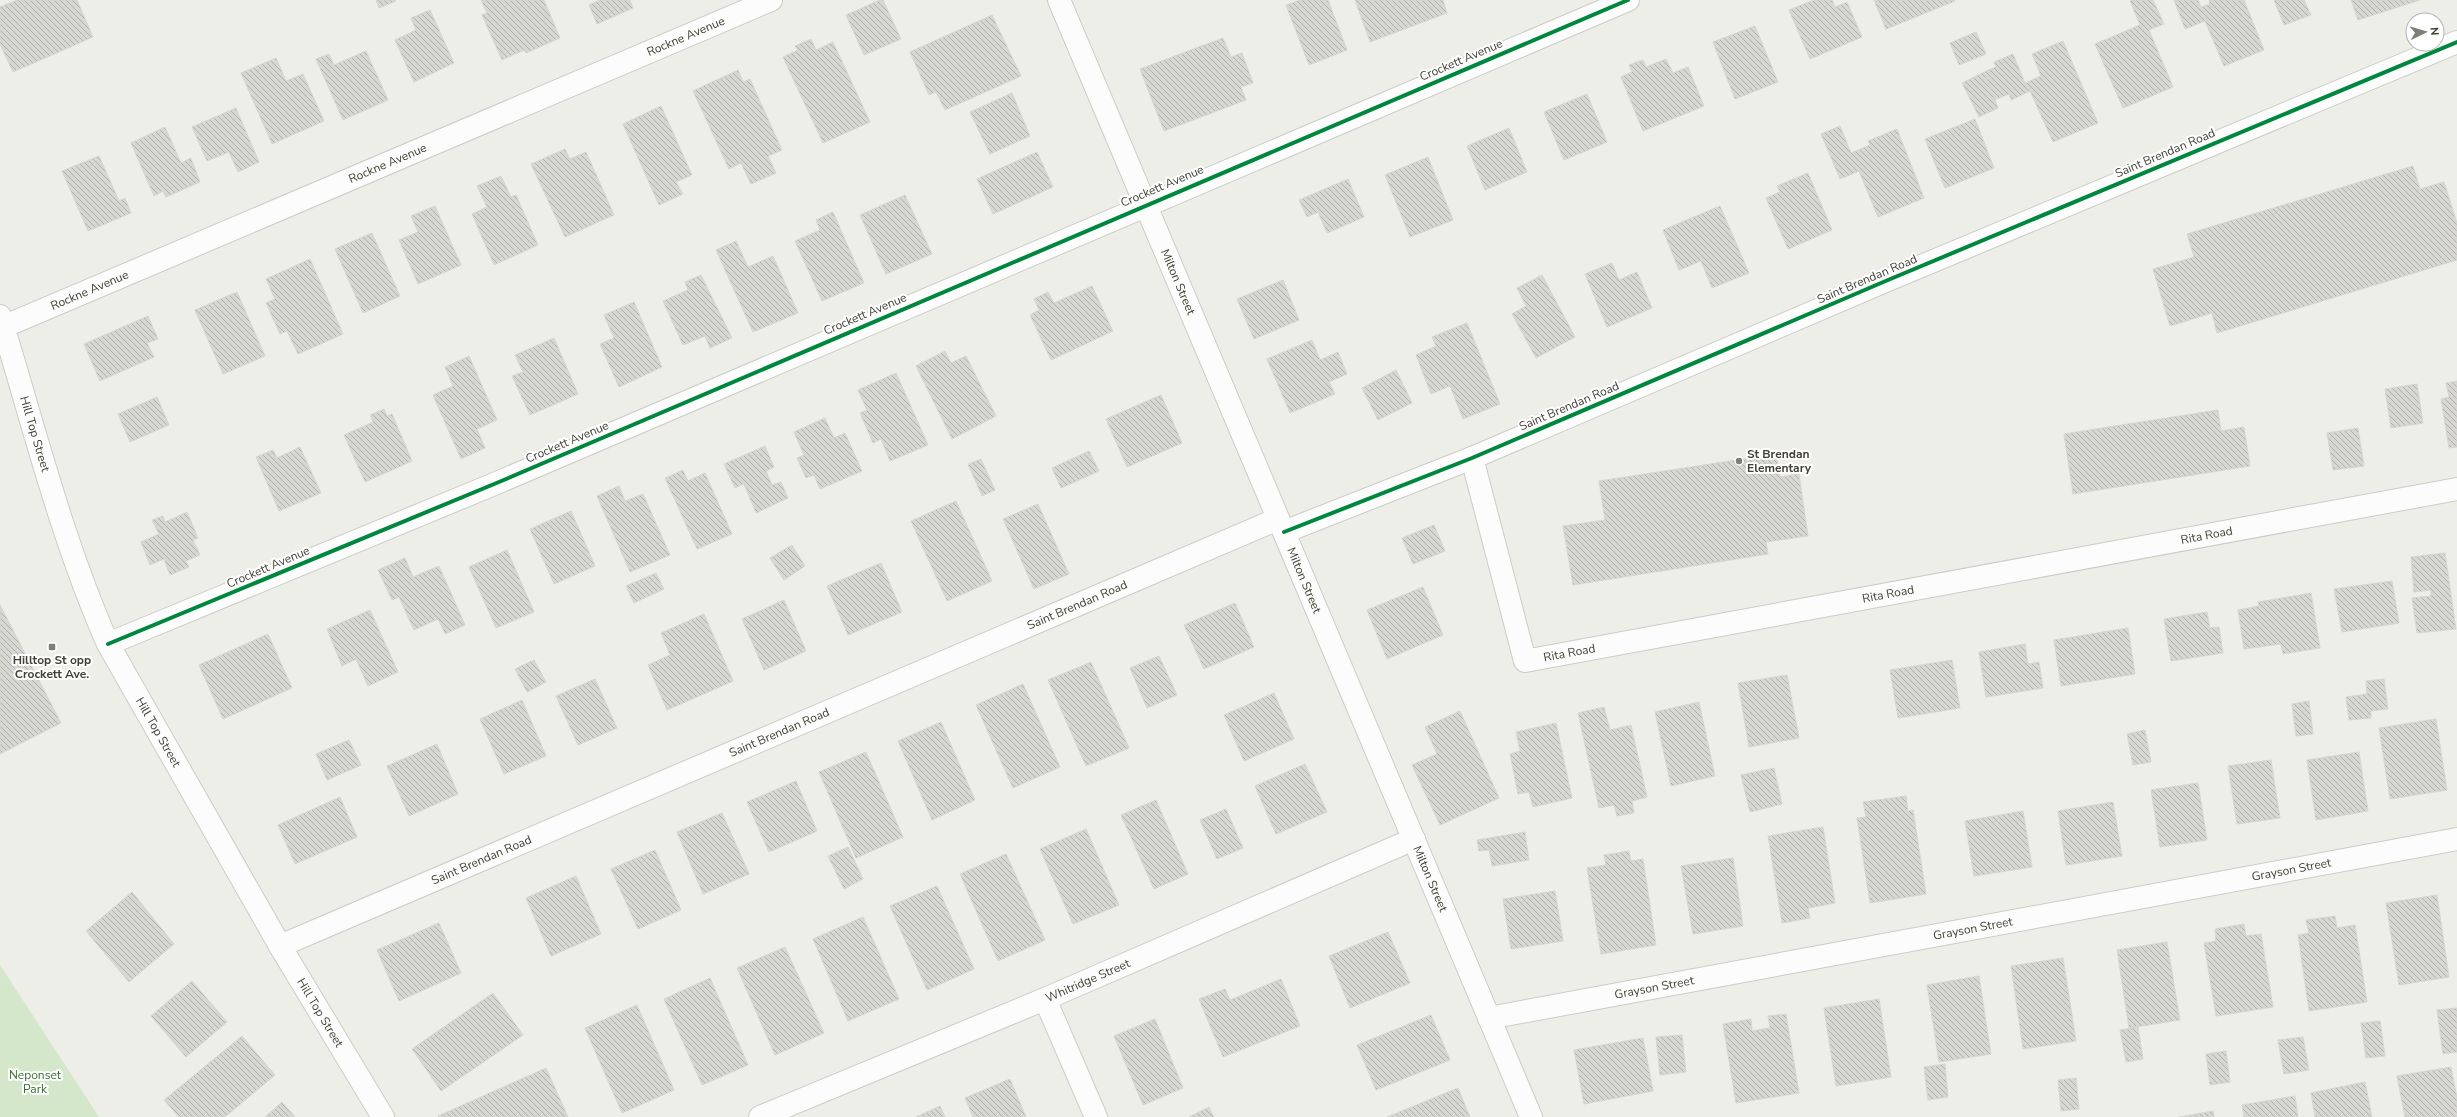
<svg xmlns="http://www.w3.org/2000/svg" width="2457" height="1117" viewBox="0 0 2457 1117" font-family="'Nunito Sans',sans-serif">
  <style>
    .green { fill: #d4e7ca }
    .building { fill: url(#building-back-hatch); stroke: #d6d5ce }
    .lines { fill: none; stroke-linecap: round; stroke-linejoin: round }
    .street-casing { stroke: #ccccc6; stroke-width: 24 }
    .street { stroke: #fcfcfc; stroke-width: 22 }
    .cycleway-casing { stroke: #fff; stroke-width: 6 }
    .cycleway { stroke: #00873e; stroke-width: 4 }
    .poi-dot { fill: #7f7e74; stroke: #fff; stroke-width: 1.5 }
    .labels { text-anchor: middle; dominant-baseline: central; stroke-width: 4; stroke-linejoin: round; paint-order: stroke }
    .street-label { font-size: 12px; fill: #434135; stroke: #fff }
    .poi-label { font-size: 12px; font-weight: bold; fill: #434135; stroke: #fff; text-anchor: start }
    .park-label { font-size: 12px; fill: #366e2f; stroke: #fff }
  </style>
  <defs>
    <pattern id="building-back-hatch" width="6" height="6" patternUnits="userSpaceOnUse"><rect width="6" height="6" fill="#d7d7d1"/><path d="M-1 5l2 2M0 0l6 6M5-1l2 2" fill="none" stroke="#b0b0aa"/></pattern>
  </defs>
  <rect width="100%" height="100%" fill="#eeeee8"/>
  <polygon class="green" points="0,965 99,1117 0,1117"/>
  <g class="building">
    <polygon points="17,0 77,0 93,37 13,72 0,44 0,7"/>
    <polygon points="376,0 395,0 396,1 379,8"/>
    <polygon points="481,0 544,0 560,38 526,53 524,50 502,60 482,15 487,13"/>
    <polygon points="600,0 630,0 633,8 597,24 589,5"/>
    <polygon points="880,0 883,0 901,39 864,55 846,15"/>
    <polygon points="1300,0 1328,0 1347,50 1309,65 1286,5"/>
    <polygon points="1355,0 1443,0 1447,13 1370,42"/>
    <polygon points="1814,0 1832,0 1835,7 1847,2 1862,37 1810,59 1789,10"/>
    <polygon points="1874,0 1954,0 1955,1 1886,29"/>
    <polygon points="2133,0 2153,0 2164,24 2149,30 2173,87 2123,108 2095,44 2140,25 2130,1"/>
    <polygon points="2174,0 2198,0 2201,7 2210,4 2209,0 2244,0 2264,50 2224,66 2205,21 2185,29"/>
    <polygon points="2274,0 2304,0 2311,15 2284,25"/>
    <polygon points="2351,0 2420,0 2358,20"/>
    <polygon points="430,10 454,63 414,82 395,40 416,30 411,18"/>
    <polygon points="992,15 1021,76 945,110 936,92 929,95 910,52"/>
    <polygon points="1755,26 1778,82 1735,99 1713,42"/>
    <polygon points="1976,32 1986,54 1959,65 1950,43"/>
    <polygon points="1223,38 1231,57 1242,53 1253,83 1241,87 1246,100 1164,131 1140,69"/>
    <polygon points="811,39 816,50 833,42 870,122 823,143 783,57 798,50 795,46"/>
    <polygon points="2063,41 2098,123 2053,142 2030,91 2011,100 2009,94 1994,100 1984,72 1996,67 1994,62 2013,54 2025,83 2041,76 2032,54"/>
    <polygon points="366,51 388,100 343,120 316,59 329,54 334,65"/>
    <polygon points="276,58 286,81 303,74 324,121 272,144 241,73"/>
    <polygon points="1666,59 1673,73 1688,67 1704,106 1643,131 1621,77 1632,72 1629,65 1643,60 1646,67"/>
    <polygon points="738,70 743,82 750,79 782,150 768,156 776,173 751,184 741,163 729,169 693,91"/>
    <polygon points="1984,72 1998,108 1979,117 1962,83"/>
    <polygon points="1012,93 1030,136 990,154 970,112"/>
    <polygon points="1587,94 1607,142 1564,160 1544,112"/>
    <polygon points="661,106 692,175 676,182 683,194 659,205 623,124"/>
    <polygon points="236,108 259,162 238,172 229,152 207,161 192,127"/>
    <polygon points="1975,119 1994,168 1945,188 1925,139"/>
    <polygon points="1840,126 1851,153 1870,145 1868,141 1897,129 1924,198 1878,217 1859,171 1840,179 1821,134"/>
    <polygon points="165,127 181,163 191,158 200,182 166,197 163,191 154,196 131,143"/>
    <polygon points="1509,128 1527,172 1485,190 1467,146"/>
    <polygon points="565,149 570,159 586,152 614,215 565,237 531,164"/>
    <polygon points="1037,152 1053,187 993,214 977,179"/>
    <polygon points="99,156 119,201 125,198 131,213 88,231 62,171"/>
    <polygon points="1428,157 1453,220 1410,237 1385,175"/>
    <polygon points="2413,166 2420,189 2444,182 2457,223 2457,260 2217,333 2212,313 2170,326 2153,269 2194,257 2187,234"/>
    <polygon points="1808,173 1832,230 1788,249 1766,198 1780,192 1777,186"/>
    <polygon points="501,176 511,197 516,195 538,245 494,265 472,214 487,207 477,186"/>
    <polygon points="1348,179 1364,217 1327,233 1318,212 1307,217 1299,200"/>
    <polygon points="905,195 932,254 886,274 860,215"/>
    <polygon points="435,206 461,265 418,284 399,240 418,232 411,216"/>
    <polygon points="1720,206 1749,273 1712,288 1701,261 1679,270 1663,230"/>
    <polygon points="833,212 864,283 822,301 795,241 820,230 816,220"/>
    <polygon points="372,233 400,296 363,313 335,249"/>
    <polygon points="736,241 748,267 773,256 798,313 753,332 716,250"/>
    <polygon points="310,259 343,334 298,354 287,331 280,334 266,303 275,299 266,279"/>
    <polygon points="1612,263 1619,280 1637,272 1652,308 1607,327 1585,274"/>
    <polygon points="701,275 732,338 710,348 705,336 683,345 663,301 688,290 685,282"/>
    <polygon points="1542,275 1575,337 1536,358 1512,314 1526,306 1517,288"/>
    <polygon points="1283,280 1299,320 1254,339 1237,299"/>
    <polygon points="1092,286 1113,331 1051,360 1030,315 1039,310 1034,299 1048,292 1054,303"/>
    <polygon points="237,292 265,356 223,374 195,310"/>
    <polygon points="634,302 662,367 619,387 600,344 614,338 604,315"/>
    <polygon points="148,316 158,339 147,343 154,357 100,381 84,344"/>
    <polygon points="1467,323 1500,404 1463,419 1450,386 1431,394 1416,355 1436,346 1432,337"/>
    <polygon points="554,338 578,394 530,415 512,376 523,372 515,355"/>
    <polygon points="1312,340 1320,360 1338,352 1347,374 1329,382 1335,394 1290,413 1267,359"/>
    <polygon points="945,351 951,363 966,356 996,416 952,439 916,366"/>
    <polygon points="469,356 497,420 477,429 485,448 461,459 433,395 453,386 445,367"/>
    <polygon points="1396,370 1412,403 1378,420 1362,388"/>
    <polygon points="896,373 928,445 890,461 881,439 873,443 860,413 867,410 858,390"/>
    <polygon points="2457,381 2457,447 2449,448 2441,399 2449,397 2446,383"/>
    <polygon points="2417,384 2423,423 2391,428 2385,389"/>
    <polygon points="1161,395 1182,443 1127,467 1106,419"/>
    <polygon points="157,397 169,425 130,442 118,414"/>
    <polygon points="384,409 387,416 392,414 412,461 365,482 344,435 373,422 370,415"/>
    <polygon points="2218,410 2221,431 2244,427 2250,466 2073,494 2064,434"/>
    <polygon points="825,418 834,438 845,433 862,471 820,489 814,475 806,478 797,458 804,455 794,432"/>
    <polygon points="2358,428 2364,466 2333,470 2327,433"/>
    <polygon points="765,446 774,467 766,471 772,485 781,482 788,498 756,513 744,484 735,488 724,464"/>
    <polygon points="300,447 321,493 279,511 256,457 273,450 277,458"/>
    <polygon points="1089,451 1099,471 1061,488 1052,468"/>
    <polygon points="1776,454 1780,477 1799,474 1808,536 1766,542 1768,554 1573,585 1563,526 1605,520 1599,481"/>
    <polygon points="981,459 995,490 982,496 968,464"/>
    <polygon points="683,470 688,481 705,473 732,534 697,549 665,478"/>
    <polygon points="619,486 625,501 643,494 670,555 630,572 597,496"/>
    <polygon points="956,501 992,581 947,601 911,521"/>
    <polygon points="1038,504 1069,574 1034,589 1003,519"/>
    <polygon points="571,511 595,566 554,584 530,529"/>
    <polygon points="187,512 198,538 193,540 200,555 186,561 189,567 170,575 164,559 150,565 141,542 159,534 152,520 163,516 165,522"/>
    <polygon points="1434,525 1445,551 1413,564 1402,538"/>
    <polygon points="792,545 805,566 784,580 770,558"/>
    <polygon points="507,550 534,612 496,628 469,567"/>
    <polygon points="2445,553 2456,629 2417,633 2412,598 2431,596 2431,590 2414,592 2411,557"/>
    <polygon points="405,558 413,577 439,566 465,625 445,634 438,619 414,630 399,597 392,600 378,570"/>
    <polygon points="881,563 902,612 848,635 827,586"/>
    <polygon points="656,573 664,589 634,603 626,586"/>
    <polygon points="2392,581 2399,623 2342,632 2334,589"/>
    <polygon points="1423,587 1443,635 1387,659 1367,610"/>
    <polygon points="2311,593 2320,648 2283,654 2281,644 2244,649 2238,610 2259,606 2258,602"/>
    <polygon points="784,600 806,651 764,670 742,619"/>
    <polygon points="1235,603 1254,647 1204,669 1184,625"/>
    <polygon points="0,605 61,723 0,754"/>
    <polygon points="370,610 398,672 368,686 356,659 342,666 327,629"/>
    <polygon points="2207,612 2210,628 2219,627 2223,653 2171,661 2164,619"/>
    <polygon points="704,614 733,681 667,710 648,665 670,655 661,633"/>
    <polygon points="2128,628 2135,674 2061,686 2054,640"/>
    <polygon points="268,634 292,688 223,719 199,665"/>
    <polygon points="2025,644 2028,664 2039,662 2043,688 1986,697 1979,652"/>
    <polygon points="1159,656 1177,695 1147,708 1130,668"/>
    <polygon points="534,660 546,682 527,692 515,669"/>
    <polygon points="1952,660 1960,708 1898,718 1890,670"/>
    <polygon points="1091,662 1129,748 1086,766 1048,680"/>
    <polygon points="1787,675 1799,738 1749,747 1738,683"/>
    <polygon points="595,679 617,728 578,745 556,696"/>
    <polygon points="2384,679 2388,709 2371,711 2371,718 2349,720 2346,697 2367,694 2366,681"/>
    <polygon points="1023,684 1060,767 1013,788 976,705"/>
    <polygon points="1274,693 1294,739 1244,761 1224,715"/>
    <polygon points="522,700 546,756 504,774 480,719"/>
    <polygon points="2309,701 2313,734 2296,736 2292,704"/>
    <polygon points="1699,702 1715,776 1671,786 1655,712"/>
    <polygon points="1604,707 1610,730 1631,725 1647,797 1632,801 1634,813 1617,816 1614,805 1599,808 1578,713"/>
    <polygon points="1460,711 1499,798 1440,825 1412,765 1437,754 1425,727"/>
    <polygon points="2436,719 2447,790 2390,799 2379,728"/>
    <polygon points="941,722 975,800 932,820 898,741"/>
    <polygon points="1556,723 1572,798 1533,807 1529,792 1518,794 1510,754 1520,751 1516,732"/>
    <polygon points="2145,730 2151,762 2133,765 2127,734"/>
    <polygon points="349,740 361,765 327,780 316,754"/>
    <polygon points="437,744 458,794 409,816 387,766"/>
    <polygon points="866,752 903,837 856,858 819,772"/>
    <polygon points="2359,752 2368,811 2316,820 2307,760"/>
    <polygon points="2271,760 2280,818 2237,824 2228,766"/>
    <polygon points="1305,764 1327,812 1276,834 1255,786"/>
    <polygon points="1774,768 1782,804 1750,812 1741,775"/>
    <polygon points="796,781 817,831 769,852 747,802"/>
    <polygon points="2198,783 2207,840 2160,847 2151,790"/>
    <polygon points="1906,796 1908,811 1913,810 1926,894 1870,903 1857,818 1866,817 1863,802"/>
    <polygon points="340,797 357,837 295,864 278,825"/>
    <polygon points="1156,800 1188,874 1154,889 1121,815"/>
    <polygon points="2113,802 2122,856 2066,865 2058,811"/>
    <polygon points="1226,809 1243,848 1217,859 1200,820"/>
    <polygon points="2023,811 2032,867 1974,876 1965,821"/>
    <polygon points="722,813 749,874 703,894 677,832"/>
    <polygon points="1823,827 1835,903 1808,908 1810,918 1782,923 1768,836"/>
    <polygon points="1086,829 1119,905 1073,924 1040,849"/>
    <polygon points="1525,832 1529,860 1492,866 1489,850 1479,851 1477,840"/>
    <polygon points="848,847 863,879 844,889 828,856"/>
    <polygon points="655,850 681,910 638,929 611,869"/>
    <polygon points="1629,851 1631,861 1643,859 1656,945 1601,954 1587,868 1606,865 1604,855"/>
    <polygon points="1006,854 1045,940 998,961 960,874"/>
    <polygon points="1733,858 1743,926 1693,934 1681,866"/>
    <polygon points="576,876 601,934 551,956 526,898"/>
    <polygon points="937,886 974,969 927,990 890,906"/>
    <polygon points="1555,891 1563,941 1511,949 1503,899"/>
    <polygon points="132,892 174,944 129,982 86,931"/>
    <polygon points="2437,895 2449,977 2399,985 2386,903"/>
    <polygon points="2335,916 2337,928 2355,925 2367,1002 2309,1011 2298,935 2309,933 2306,920"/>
    <polygon points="863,917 899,999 848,1021 813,939"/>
    <polygon points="439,923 461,973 399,1001 377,950"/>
    <polygon points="2244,924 2246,936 2261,934 2273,1007 2216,1016 2204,943 2216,941 2215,929"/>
    <polygon points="1388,932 1410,983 1350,1008 1329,956"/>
    <polygon points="2167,942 2180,1020 2129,1028 2117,950"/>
    <polygon points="785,947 824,1033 775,1055 737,968"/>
    <polygon points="2063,958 2076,1041 2023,1049 2011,966"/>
    <polygon points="1979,976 1991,1054 1939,1062 1927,985"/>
    <polygon points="710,978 748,1065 702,1085 664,999"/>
    <polygon points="1281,979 1300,1026 1223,1057 1199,999 1225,989 1230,1000"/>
    <polygon points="192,981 227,1022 186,1057 151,1016"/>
    <polygon points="493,993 523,1035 441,1091 412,1049"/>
    <polygon points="1879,999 1891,1077 1836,1086 1824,1008"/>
    <polygon points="637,1005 674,1090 622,1113 585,1028"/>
    <polygon points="2457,1008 2457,1052 2443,1054 2437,1010"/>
    <polygon points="1786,1014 1799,1093 1736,1103 1723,1024 1751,1019 1752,1031 1770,1028 1768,1016"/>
    <polygon points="1431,1015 1450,1060 1376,1090 1357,1045"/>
    <polygon points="1155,1019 1183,1088 1143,1105 1114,1036"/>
    <polygon points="2380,1021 2385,1056 2366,1058 2361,1023"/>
    <polygon points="2138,1027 2143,1059 2126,1062 2120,1030"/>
    <polygon points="1682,1035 1686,1072 1660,1075 1656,1037"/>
    <polygon points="242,1036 275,1075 225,1117 179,1117 164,1100"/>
    <polygon points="2303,1037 2309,1070 2284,1074 2278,1040"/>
    <polygon points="1643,1038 1653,1091 1584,1104 1574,1050"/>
    <polygon points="2226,1051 2230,1082 2210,1085 2206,1054"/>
    <polygon points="1945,1064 1948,1097 1928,1100 1924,1067"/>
    <polygon points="2451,1067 2457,1098 2457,1117 2405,1117 2397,1076"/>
    <polygon points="546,1068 568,1117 439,1117 438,1116"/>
    <polygon points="2076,1078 2079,1109 2061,1111 2058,1080"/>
    <polygon points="1010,1079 1026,1117 973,1117 965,1098"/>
    <polygon points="2365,1082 2372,1117 2315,1117 2311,1093"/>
    <polygon points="1458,1088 1470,1117 1387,1117"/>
    <polygon points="2295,1096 2298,1117 2244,1117 2242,1105"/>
    <polygon points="282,1102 295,1117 265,1117"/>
    <polygon points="940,1106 945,1117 916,1117"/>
    <polygon points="1209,1107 1214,1117 1189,1117"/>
    <polygon points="2213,1111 2214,1117 2179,1117"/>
  </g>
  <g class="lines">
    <g class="street-casing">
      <g id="street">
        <path id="s1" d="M1059,0L1531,1117"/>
        <path id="s2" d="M0,316C34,426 61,538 108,644L280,946L383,1117"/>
        <path id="s3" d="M3,327L771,0"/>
        <path id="s4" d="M1472,458L1525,661L2457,489"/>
        <polyline points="1284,532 1472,458 1888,280 2457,42"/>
        <polyline points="108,644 499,482 1628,0"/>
        <path id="s5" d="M280,946L1278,519"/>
        <polyline points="1045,999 1096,1117"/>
        <path id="s6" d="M1489,1018L2457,839"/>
        <path id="s7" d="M760,1117L1045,999L1414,839"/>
      </g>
    </g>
    <use href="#street" class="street"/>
    <g class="cycleway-casing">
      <g id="cycleway">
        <polyline points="1284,532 1472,458 1888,280 2457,42"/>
        <polyline points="108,644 499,482 1628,0"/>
      </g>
    </g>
    <use href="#cycleway" class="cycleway"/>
  </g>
  <g class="poi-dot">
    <circle cx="1739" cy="461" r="4"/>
    <rect x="48" y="643" width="8" height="8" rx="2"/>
  </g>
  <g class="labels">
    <g class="street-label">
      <text stroke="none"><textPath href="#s3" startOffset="742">Rockne Avenue</textPath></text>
      <text transform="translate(1461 60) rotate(-23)">Crockett Avenue</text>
      <text transform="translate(2165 153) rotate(-23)">Saint Brendan Road</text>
      <text stroke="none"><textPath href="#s3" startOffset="418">Rockne Avenue</textPath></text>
      <text transform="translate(1162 186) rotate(-23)">Crockett Avenue</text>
      <text transform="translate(1867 279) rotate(-23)">Saint Brendan Road</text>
      <text stroke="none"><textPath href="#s1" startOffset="306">Milton Street</textPath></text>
      <text stroke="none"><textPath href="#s3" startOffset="94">Rockne Avenue</textPath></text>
      <text transform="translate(865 314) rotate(-23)">Crockett Avenue</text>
      <text transform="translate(1569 406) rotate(-23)">Saint Brendan Road</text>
      <text stroke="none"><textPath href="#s2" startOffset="123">Hill Top Street</textPath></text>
      <text transform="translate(567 442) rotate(-23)">Crockett Avenue</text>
      <text stroke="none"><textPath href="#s4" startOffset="903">Rita Road</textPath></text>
      <text transform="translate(268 567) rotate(-23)">Crockett Avenue</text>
      <text stroke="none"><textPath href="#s1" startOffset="630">Milton Street</textPath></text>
      <text stroke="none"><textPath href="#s4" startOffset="579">Rita Road</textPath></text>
      <text stroke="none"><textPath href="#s5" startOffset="867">Saint Brendan Road</textPath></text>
      <text stroke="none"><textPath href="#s4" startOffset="255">Rita Road</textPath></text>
      <text stroke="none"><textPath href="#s2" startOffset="447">Hill Top Street</textPath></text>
      <text stroke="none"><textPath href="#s5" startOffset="543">Saint Brendan Road</textPath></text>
      <text stroke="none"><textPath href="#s5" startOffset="219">Saint Brendan Road</textPath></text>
      <text stroke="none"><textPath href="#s6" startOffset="816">Grayson Street</textPath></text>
      <text stroke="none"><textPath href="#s1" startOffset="954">Milton Street</textPath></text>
      <text stroke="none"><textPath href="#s6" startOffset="492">Grayson Street</textPath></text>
      <text stroke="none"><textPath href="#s7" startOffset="355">Whitridge Street</textPath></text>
      <text stroke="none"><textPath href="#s6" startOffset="168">Grayson Street</textPath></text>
      <text stroke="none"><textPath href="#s2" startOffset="771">Hill Top Street</textPath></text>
    </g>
    <g class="poi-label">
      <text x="1747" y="454">St Brendan<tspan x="1747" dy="14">Elementary</tspan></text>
      <text x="52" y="660" text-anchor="middle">Hilltop St opp<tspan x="52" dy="14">Crockett Ave.</tspan></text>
    </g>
    <g class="park-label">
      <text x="35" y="1075">Neponset<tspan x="35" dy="14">Park</tspan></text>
    </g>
  </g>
  <g transform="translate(2425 32) rotate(85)"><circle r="19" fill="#ffffff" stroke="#b4b3ae"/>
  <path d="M0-3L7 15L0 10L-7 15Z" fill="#7f7e74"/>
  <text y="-6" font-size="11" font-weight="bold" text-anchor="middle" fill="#434135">N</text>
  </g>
</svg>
